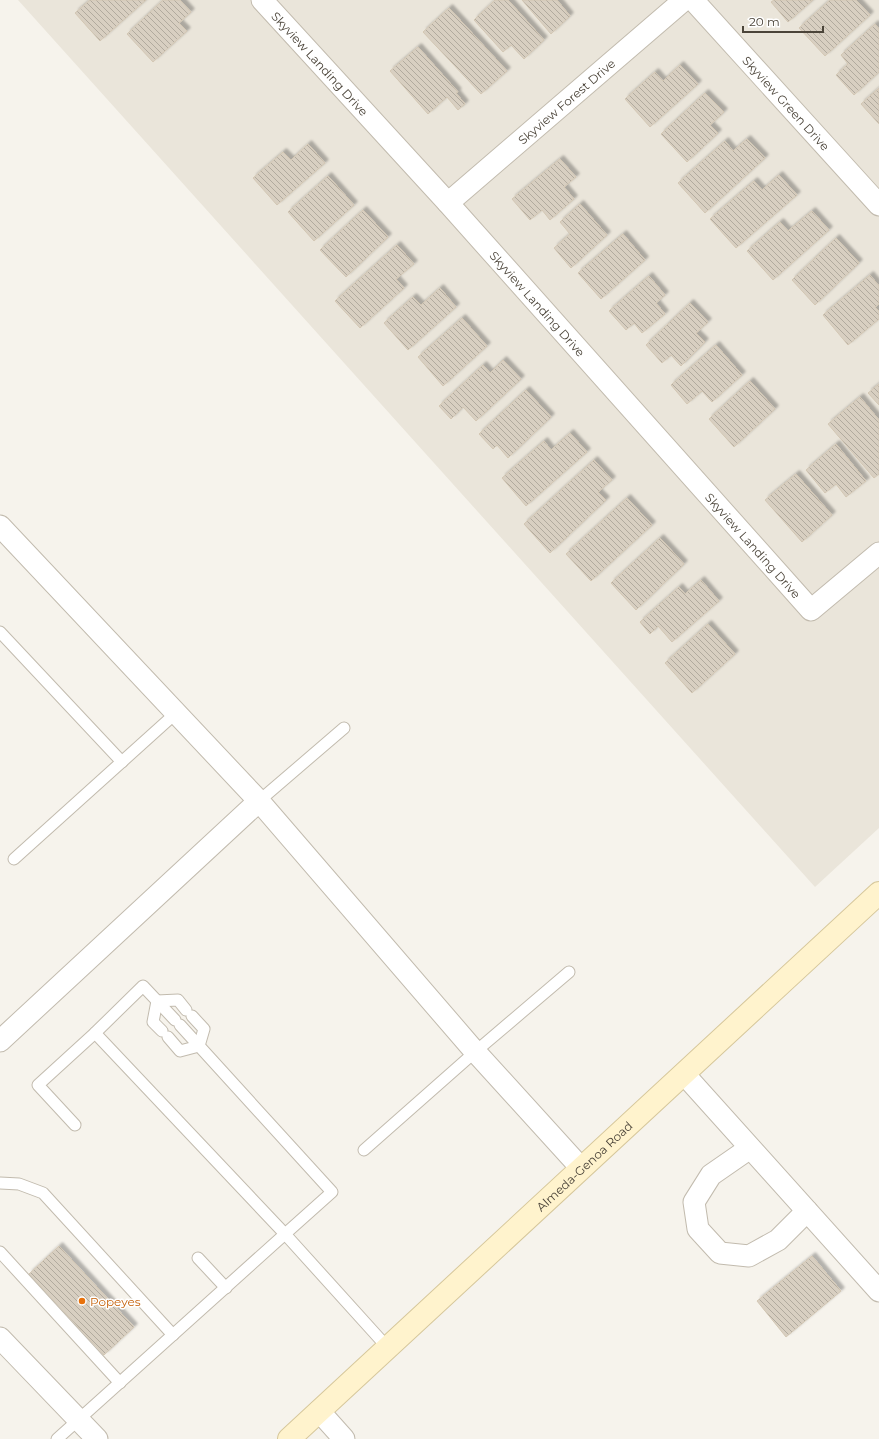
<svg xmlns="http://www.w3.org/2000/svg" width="879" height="1439" viewBox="0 0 879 1439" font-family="Montserrat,sans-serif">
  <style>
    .residential { fill: #eae5da }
    .building { fill: url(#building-back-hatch); stroke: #d3c7b4; filter: url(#shadow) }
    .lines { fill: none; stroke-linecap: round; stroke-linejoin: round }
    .lane-casing { stroke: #c2bbae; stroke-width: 13 }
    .street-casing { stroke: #c2bbae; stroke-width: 23 }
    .secondary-casing { stroke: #d6c79b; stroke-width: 24 }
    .lane { stroke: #fff; stroke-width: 11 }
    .street { stroke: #fff; stroke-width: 21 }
    .secondary { stroke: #fff3cd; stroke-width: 22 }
    .food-dot { fill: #e8710a; stroke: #fff; stroke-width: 1.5 }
    .labels { text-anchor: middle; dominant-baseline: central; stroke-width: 3; stroke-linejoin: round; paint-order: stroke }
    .street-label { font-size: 12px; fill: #4b4439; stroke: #fff }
    .food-label { font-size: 12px; fill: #c56008; stroke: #fff; text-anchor: start }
  </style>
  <defs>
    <pattern id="building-back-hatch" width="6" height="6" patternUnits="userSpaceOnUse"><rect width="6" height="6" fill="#d8cfc1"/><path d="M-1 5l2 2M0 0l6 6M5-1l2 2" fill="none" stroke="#b1aa9e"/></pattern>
    <filter id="shadow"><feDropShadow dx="3.5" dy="-3.5" stdDeviation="1" flood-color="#0004"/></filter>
  </defs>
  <rect width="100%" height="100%" fill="#f6f3ec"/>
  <polygon class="residential" points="18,0 879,0 879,828 815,887"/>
  <g class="building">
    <polygon points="90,0 146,0 100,41 75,13"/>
    <polygon points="163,0 180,0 191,12 179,23 187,31 153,62 127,34"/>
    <polygon points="495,0 508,0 544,40 524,59 511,45 503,52 474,20"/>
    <polygon points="522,0 557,0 570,16 551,34"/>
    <polygon points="774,0 813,0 788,22 771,2"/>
    <polygon points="830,0 856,0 870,15 825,56 799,28"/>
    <polygon points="449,8 507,71 481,94 423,32"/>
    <polygon points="875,24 879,29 879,72 854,95 836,75 848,64 841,55"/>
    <polygon points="418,47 458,92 456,93 465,104 458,110 447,97 428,114 390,71"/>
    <polygon points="680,65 698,84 650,127 625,99 655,72 663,81"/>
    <polygon points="879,88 879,124 861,104"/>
    <polygon points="705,93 724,112 710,125 718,133 687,162 661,134"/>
    <polygon points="747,139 765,158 705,213 678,183 725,141 733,151"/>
    <polygon points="308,144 325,163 277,205 253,178 283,152 291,160"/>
    <polygon points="560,159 576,177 564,187 574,199 550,220 542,210 530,220 512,199"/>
    <polygon points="779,175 797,195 736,248 710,219 754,181 762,190"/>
    <polygon points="328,176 354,205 314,241 288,212"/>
    <polygon points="580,204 607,235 571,268 554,248 570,234 560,222"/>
    <polygon points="363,210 388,237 346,277 320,250"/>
    <polygon points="812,211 829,230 773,280 747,251 780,222 788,231"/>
    <polygon points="623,234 645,260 601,299 578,273"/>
    <polygon points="836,238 859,263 815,305 792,280"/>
    <polygon points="397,245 414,264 396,279 404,288 360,328 335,301"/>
    <polygon points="870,275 879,286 879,304 875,307 879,311 879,319 848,345 823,315"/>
    <polygon points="649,276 665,295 656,303 665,314 642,333 634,323 626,330 609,311"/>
    <polygon points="440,288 456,307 408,350 384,323 413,297 421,305"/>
    <polygon points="690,303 708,322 696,333 705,342 681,366 671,355 662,363 646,345"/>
    <polygon points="462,318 487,346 443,386 418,357"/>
    <polygon points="716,345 742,375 712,402 702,391 687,404 671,385"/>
    <polygon points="503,360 521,379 476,421 463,407 451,419 439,406 483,365 490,373"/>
    <polygon points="750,381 775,409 734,447 709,419"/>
    <polygon points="879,384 879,405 868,393"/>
    <polygon points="526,390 551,417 508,458 497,445 493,449 479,434"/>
    <polygon points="860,397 879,420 879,474 874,478 828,424"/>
    <polygon points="570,433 587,452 526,506 502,478 544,441 551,450"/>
    <polygon points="836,444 866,481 846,497 836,484 825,493 806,470"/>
    <polygon points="594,460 612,480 598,492 606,500 550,553 524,524"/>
    <polygon points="796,474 832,515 802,542 765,500"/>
    <polygon points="627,498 652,525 591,581 566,554"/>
    <polygon points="660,538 684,564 636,610 611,583"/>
    <polygon points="701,580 719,601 672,642 658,626 650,634 640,622 679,587 685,594"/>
    <polygon points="708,624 735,654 692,693 665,663"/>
    <polygon points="59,1246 134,1327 104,1355 29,1274"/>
    <polygon points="812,1256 841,1291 786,1337 757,1301"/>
  </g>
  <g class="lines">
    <g class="lane-casing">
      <g id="lane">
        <polyline points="0,632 122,762"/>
        <polyline points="259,801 344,728"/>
        <polyline points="14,859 176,713"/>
        <polyline points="162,1031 153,1022 157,1001 178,1000 186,1010"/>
        <polyline points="95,1033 285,1234 332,1192 180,1025"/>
        <polyline points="168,1037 180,1051 199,1046 204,1029 192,1016"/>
        <polyline points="75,1125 38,1085 95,1033 143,986 175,1020"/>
        <polyline points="364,1150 475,1052 569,972"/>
        <polyline points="0,1183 19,1184 43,1193 173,1335"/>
        <polyline points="0,1252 120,1383"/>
        <polyline points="198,1258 226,1288"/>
        <polyline points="57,1439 285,1234 388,1348"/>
      </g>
    </g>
    <g class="street-casing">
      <g id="street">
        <path id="s1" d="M262,0L448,203L811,610L879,553"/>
        <path id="s2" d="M693,0L879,205"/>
        <path id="s3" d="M448,203L684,0"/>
        <polyline points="0,526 259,801 471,1047 581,1168"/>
        <polyline points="0,1041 259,801"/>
        <polyline points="684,1074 879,1291"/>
        <polyline points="750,1148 711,1175 694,1202 698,1229 720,1253 749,1256 778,1240 807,1211"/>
        <polyline points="0,1338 97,1439"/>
        <polyline points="319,1411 344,1439"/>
      </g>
    </g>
    <g class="secondary-casing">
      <g id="secondary">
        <path id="s4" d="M289,1439L879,893"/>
      </g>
    </g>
    <use href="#lane" class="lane"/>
    <use href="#street" class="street"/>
    <use href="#secondary" class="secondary"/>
  </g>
  <circle class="food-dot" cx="82" cy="1301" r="4"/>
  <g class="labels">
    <g class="street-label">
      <text stroke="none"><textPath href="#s1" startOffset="86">Skyview Landing Drive</textPath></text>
      <text stroke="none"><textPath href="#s3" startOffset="156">Skyview Forest Drive</textPath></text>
      <text stroke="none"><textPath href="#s2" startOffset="139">Skyview Green Drive</textPath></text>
      <text stroke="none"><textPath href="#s1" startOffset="410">Skyview Landing Drive</textPath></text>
      <text stroke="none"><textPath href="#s1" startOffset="734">Skyview Landing Drive</textPath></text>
      <text stroke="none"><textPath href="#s4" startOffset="402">Almeda-Genoa Road</textPath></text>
    </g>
    <g class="food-label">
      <text x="90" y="1301">Popeyes</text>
    </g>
  </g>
  <path d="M743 26v6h80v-6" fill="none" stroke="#4b4439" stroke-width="2"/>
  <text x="749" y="26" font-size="12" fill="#4b4439" stroke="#ffffff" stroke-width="3" paint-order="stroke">20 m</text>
</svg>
